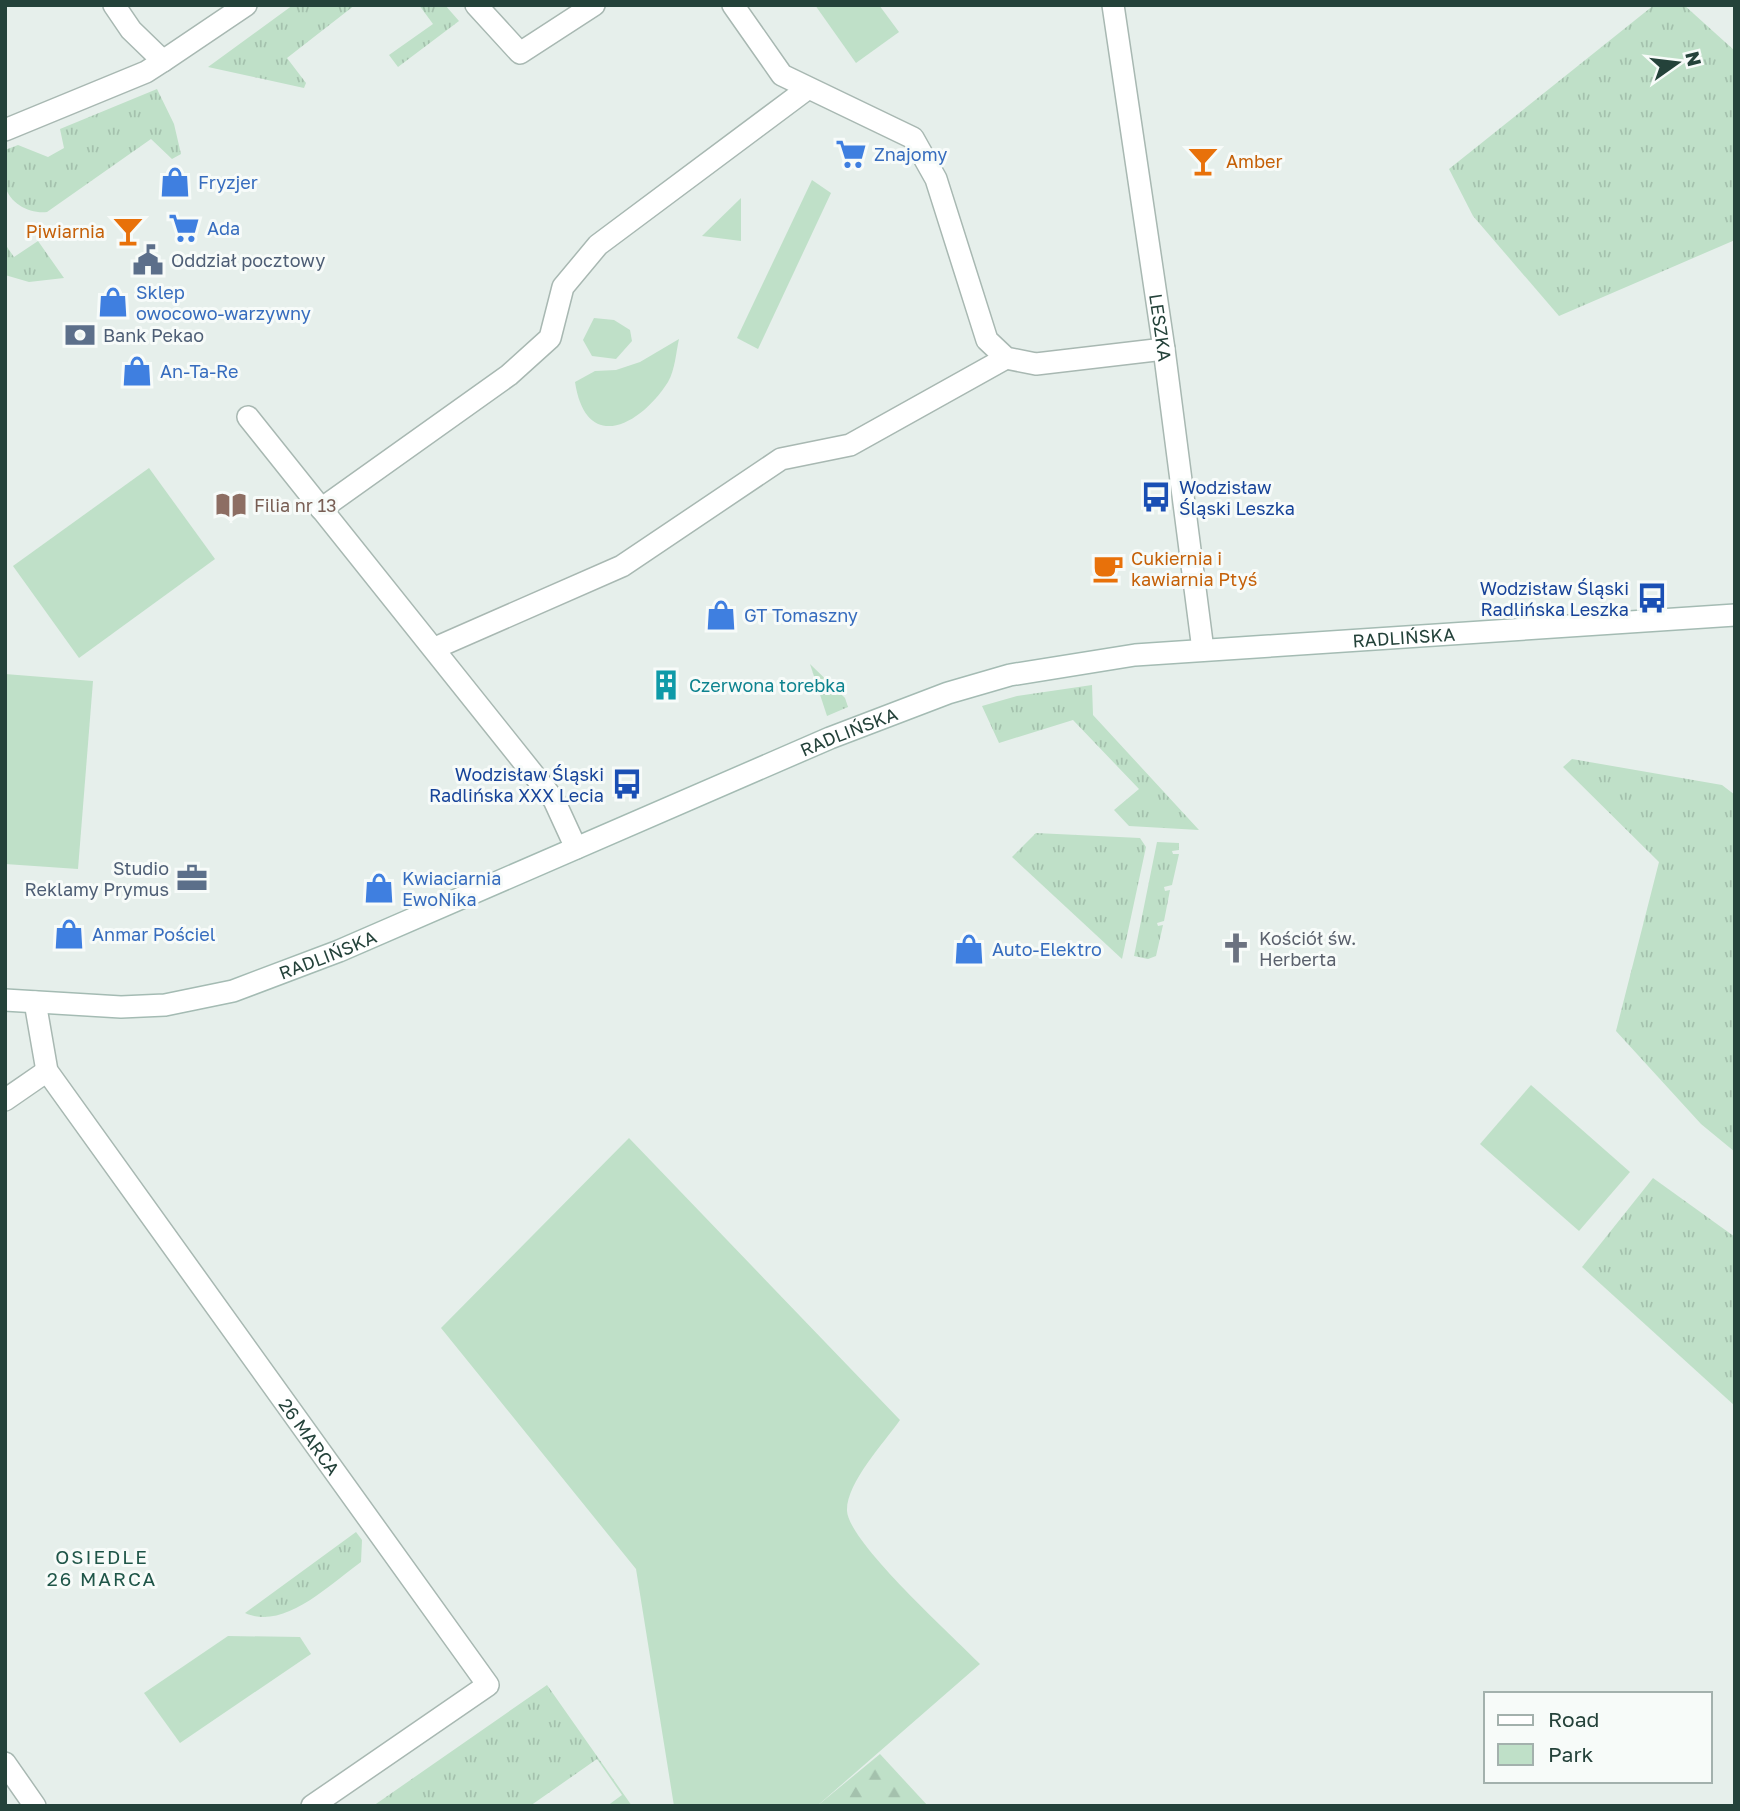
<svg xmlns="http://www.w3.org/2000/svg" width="1740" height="1811" viewBox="0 0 1740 1811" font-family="'Golos Text',sans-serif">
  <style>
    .grass { fill: url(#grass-tufts) }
    .forest { fill: url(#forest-firs) }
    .green { fill: #bfe0c8 }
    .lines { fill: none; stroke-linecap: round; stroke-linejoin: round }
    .street-casing { stroke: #a8b8b2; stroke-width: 24 }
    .secondary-casing { stroke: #a4bbb3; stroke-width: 24 }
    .street { stroke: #fff; stroke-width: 21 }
    .secondary { stroke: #fff; stroke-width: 21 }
    .labels { text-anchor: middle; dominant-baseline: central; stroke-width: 6; stroke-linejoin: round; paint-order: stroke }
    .shop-label { font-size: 18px; fill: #366cbe; stroke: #f7fbf9; text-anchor: start }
    .food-label { font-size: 18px; fill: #c56008; stroke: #f7fbf9; text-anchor: start }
    .service-label { font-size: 18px; fill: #4e5e75; stroke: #f7fbf9; text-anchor: start }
    .street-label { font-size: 18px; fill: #24423a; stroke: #f7fbf9 }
    .transit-label { font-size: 18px; fill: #164399; stroke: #f7fbf9; text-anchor: end }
    .education-label { font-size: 18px; fill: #785e54; stroke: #f7fbf9; text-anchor: start }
    .culture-label { font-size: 18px; fill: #0d838f; stroke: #f7fbf9; text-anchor: start }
    .worship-label { font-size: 18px; fill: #5b616d; stroke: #f7fbf9; text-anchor: start }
    .neighbourhood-label { font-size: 19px; letter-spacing: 2px; fill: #1f5548; stroke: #f7fbf9 }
  </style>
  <defs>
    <pattern id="grass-tufts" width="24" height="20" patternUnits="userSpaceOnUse" patternTransform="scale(1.75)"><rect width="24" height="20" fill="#bfe0c8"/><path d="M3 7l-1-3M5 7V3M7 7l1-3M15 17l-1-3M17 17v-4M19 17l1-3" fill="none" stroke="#a4c1ad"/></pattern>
    <pattern id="forest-firs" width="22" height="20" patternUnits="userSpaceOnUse" patternTransform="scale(1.75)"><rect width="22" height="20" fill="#bfe0c8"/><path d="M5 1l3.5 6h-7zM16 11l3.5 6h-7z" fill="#a4c1ad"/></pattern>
  </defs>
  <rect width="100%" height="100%" fill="#e6efeb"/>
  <g class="grass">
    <polygon points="293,5 355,5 287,58 306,83 304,88 208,67"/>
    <polygon points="419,5 445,5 459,21 398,67 389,55 433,24"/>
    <polygon points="1654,5 1684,5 1735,51 1735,240 1559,316 1473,216 1449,169"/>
    <path d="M157,89L174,124L181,154L172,159L151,139L47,212C30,214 10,204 5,186C2,176 5,161 5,150L18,145L48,157L64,148L60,129Z"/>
    <polygon points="38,241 64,278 29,282 5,275 5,244 14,257"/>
    <polygon points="810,664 845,698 848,707 827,716"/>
    <polygon points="1092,685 1093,715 1199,830 1129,826 1114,810 1139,789 1073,720 999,743 982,706 1017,696"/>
    <polygon points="1572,759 1722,785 1735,795 1735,1152 1701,1124 1616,1031 1659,862 1563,767"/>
    <polygon points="1036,833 1140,838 1146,847 1122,959 1012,857"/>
    <polygon points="1157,842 1179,843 1179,850 1172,851 1173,854 1179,854 1172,885 1164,887 1165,891 1170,890 1164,921 1157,923 1158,926 1163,925 1156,956 1148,959 1134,956"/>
    <polygon points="1653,1178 1735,1237 1735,1406 1582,1267"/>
    <path d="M356,1532L362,1540L361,1562C330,1584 284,1631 245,1613Z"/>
    <polygon points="547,1685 632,1806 607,1806 622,1795 597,1759 530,1806 373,1806"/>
  </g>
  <polygon class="forest" points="880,1754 928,1806 817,1806"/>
  <g class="green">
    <polygon points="815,5 879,5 899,32 856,63"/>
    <polygon points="812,180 831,193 758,349 737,338"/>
    <polygon points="741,198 741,241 702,236"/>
    <polygon points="594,318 614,320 630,330 632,341 616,359 592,356 583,340"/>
    <path d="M679,339C676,352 675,370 668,382C640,426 586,454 575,382L595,371L616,370L640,362Z"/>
    <polygon points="149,468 215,559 79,658 13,566"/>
    <polygon points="5,674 93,681 78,869 5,864"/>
    <polygon points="1531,1085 1630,1172 1579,1231 1480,1144"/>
    <path d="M629,1138L900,1420C884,1443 846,1483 847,1511C849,1543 954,1637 980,1664L817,1806H674L636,1569L441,1328Z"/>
    <polygon points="228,1636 300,1637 311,1654 180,1743 144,1693"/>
  </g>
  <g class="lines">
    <g class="street-casing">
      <g id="street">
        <polyline points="114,5 131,30 163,61 246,5"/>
        <polyline points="476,5 520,53 594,5"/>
        <polyline points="733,5 782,75 913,138 936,179 987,340 1006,358 1036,364 1164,349"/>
        <path id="s1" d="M1113,5L1164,349L1203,650"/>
        <polyline points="5,130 146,72 163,61"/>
        <polyline points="248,417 554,800 576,848"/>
        <polyline points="321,509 509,375 550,338 563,287 598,245 807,89"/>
        <polyline points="435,648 622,566 781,459 850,445 1006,358"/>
        <path id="s2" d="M35,1002L47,1071L488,1685L312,1806"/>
        <polyline points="5,1100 47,1071"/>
        <polyline points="5,1763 35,1806"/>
      </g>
    </g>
    <g class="secondary-casing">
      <g id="secondary">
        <path id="s3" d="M5,1000L121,1007L165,1005L233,991L339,951L830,738L948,693L1010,675L1135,655L1735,615"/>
      </g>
    </g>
    <use href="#street" class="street"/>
    <use href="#secondary" class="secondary"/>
  </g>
  <defs>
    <g id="supermarket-bare" transform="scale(2.415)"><path d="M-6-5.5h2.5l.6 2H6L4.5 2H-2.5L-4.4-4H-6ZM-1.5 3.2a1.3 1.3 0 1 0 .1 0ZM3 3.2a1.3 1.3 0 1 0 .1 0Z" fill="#3f7fe0" stroke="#f7fbf9" stroke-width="2.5" paint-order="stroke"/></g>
    <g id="bar-bare" transform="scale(2.415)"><path d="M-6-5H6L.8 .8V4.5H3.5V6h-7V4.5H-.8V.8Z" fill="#e8710a" stroke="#f7fbf9" stroke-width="2.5" paint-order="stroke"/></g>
    <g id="shop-bare" transform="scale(2.415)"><path d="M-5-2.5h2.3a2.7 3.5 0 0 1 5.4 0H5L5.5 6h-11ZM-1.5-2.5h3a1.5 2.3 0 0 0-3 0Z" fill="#3f7fe0" stroke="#f7fbf9" stroke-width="2.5" paint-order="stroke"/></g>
    <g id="civic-bare" transform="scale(2.415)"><path d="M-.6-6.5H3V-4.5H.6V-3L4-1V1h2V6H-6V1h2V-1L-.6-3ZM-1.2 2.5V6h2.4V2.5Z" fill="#5c6f8a" stroke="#f7fbf9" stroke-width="2.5" paint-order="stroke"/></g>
    <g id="bank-bare" transform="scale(2.415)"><path d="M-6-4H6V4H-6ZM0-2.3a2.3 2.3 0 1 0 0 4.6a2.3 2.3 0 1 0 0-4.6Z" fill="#5c6f8a" stroke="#f7fbf9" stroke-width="2.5" paint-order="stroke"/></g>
    <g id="bus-bare" transform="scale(2.415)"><path d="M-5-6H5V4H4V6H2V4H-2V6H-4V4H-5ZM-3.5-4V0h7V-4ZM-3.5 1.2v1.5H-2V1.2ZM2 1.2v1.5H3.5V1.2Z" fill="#1a4fb4" stroke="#f7fbf9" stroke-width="2.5" paint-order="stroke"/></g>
    <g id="library-bare" transform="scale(2.415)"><path d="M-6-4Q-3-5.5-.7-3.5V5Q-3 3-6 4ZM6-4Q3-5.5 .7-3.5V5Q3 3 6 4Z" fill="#8d6e63" stroke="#f7fbf9" stroke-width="2.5" paint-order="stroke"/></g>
    <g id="cafe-bare" transform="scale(2.415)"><path d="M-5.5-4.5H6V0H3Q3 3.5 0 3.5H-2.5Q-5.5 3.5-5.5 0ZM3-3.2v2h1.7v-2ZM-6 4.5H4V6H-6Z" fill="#e8710a" stroke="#f7fbf9" stroke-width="2.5" paint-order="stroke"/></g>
    <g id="building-bare" transform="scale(2.415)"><path d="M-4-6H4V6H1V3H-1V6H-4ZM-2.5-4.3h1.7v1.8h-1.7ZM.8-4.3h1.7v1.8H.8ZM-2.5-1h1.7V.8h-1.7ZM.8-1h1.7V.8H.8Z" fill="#0f9aa8" stroke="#f7fbf9" stroke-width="2.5" paint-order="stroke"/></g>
    <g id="office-bare" transform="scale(2.415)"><path d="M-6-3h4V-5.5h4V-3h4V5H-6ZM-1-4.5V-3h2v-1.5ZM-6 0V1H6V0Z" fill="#5c6f8a" stroke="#f7fbf9" stroke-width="2.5" paint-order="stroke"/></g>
    <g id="church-bare" transform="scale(2.415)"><path d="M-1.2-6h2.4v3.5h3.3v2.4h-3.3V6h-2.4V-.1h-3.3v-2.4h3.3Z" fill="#6b7280" stroke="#f7fbf9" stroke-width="2.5" paint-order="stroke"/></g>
  </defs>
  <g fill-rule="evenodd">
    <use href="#supermarket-bare" x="851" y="154"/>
    <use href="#bar-bare" x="1203" y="161"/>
    <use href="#shop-bare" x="175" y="182"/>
    <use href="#supermarket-bare" x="184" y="228"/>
    <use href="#bar-bare" x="128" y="231"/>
    <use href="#civic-bare" x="148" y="260"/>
    <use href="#shop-bare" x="113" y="302"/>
    <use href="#bank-bare" x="80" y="335"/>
    <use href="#shop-bare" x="137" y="371"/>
    <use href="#bus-bare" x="1156" y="497"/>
    <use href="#library-bare" x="231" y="505"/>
    <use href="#cafe-bare" x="1108" y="568"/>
    <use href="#bus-bare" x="1652" y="598"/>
    <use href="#shop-bare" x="721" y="615"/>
    <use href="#building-bare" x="666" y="685"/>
    <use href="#bus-bare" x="627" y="784"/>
    <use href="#office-bare" x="192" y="878"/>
    <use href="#shop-bare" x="379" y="888"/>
    <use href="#shop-bare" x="69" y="934"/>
    <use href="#church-bare" x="1236" y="948"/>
    <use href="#shop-bare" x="969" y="949"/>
  </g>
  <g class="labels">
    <g class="shop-label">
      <text x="874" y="154">Znajomy</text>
      <text x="198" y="182">Fryzjer</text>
      <text x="207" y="228">Ada</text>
      <text x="136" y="292">Sklep<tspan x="136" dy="21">owocowo-warzywny</tspan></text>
      <text x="160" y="371">An-Ta-Re</text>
      <text x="744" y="615">GT Tomaszny</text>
      <text x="402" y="878">Kwiaciarnia<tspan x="402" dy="21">EwoNika</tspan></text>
      <text x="92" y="934">Anmar Pościel</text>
      <text x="992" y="949">Auto-Elektro</text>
    </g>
    <g class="food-label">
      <text x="1226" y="161">Amber</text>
      <text x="105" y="231" text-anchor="end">Piwiarnia</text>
      <text x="1131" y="558">Cukiernia i<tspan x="1131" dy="21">kawiarnia Ptyś</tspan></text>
    </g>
    <g class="service-label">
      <text x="171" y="260">Oddział pocztowy</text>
      <text x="103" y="335">Bank Pekao</text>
      <text x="169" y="868" text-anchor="end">Studio<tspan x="169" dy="21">Reklamy Prymus</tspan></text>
    </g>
    <g class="street-label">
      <text stroke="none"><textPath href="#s1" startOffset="326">LESZKA</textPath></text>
      <text stroke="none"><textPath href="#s3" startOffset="1465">RADLIŃSKA</textPath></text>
      <text stroke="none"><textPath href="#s3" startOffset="898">RADLIŃSKA</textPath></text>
      <text stroke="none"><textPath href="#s3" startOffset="331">RADLIŃSKA</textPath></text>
      <text stroke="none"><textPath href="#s2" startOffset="520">26 MARCA</textPath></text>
    </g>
    <g class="transit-label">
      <text x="1179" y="487" text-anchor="start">Wodzisław<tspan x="1179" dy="21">Śląski Leszka</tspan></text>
      <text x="1629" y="588">Wodzisław Śląski<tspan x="1629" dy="21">Radlińska Leszka</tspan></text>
      <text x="604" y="774">Wodzisław Śląski<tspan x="604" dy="21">Radlińska XXX Lecia</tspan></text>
    </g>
    <g class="education-label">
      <text x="254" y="505">Filia nr 13</text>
    </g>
    <g class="culture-label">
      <text x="689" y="685">Czerwona torebka</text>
    </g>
    <g class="worship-label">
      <text x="1259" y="938">Kościół św.<tspan x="1259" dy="21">Herberta</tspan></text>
    </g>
    <g class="neighbourhood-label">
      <text x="102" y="1556">OSIEDLE<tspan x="102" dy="22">26 MARCA</tspan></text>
    </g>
  </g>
  <rect width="1740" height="1811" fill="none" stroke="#24423a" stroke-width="14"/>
  <rect x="1484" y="1692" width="228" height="91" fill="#f7fbf9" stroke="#a3b1ad" stroke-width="2"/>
  <rect x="1498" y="1715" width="35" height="10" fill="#ffffff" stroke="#a3b1ad" stroke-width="2"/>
  <text x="1548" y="1727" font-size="21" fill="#24423a">Road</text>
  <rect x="1498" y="1744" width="35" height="21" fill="#bfe0c8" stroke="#a3b1ad" stroke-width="2"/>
  <text x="1548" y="1762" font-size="21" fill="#24423a">Park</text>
  <g transform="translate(1677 63) rotate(76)" stroke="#f7fbf9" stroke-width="5" paint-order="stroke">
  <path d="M0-5L12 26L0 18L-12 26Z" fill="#24423a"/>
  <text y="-10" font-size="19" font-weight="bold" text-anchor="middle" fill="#24423a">N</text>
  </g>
</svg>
